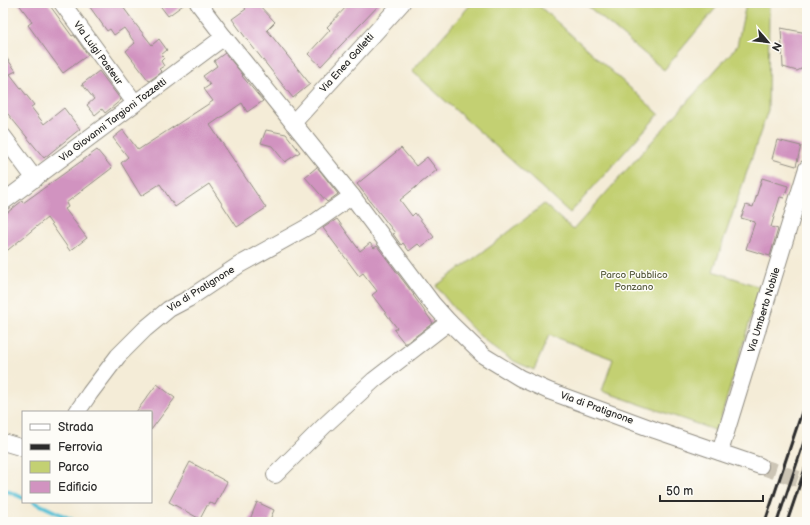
<svg xmlns="http://www.w3.org/2000/svg" width="810" height="525" viewBox="0 0 810 525" font-family="'Balsamiq Sans',sans-serif">
  <style>
    .green { fill: #c3d072; stroke: #777e4e }
    .lines { fill: none; stroke-linecap: round; stroke-linejoin: round }
    .stream { stroke: #5ac2d7; stroke-width: 4 }
    .building { fill: #d193c0 }
    .street-tunnel { stroke: #ccc5b5; stroke-width: 16; stroke-dasharray: 16 8; stroke-linecap: butt }
    .street-casing { stroke: #908c81; stroke-width: 18 }
    .street { stroke: #fff; stroke-width: 16 }
    .rail { stroke: #2b2b2b; stroke-width: 3 }
    .labels { text-anchor: middle; dominant-baseline: central; stroke-width: 3; stroke-linejoin: round; paint-order: stroke }
    .street-label { font-size: 10px; fill: #2b2b2b; stroke: #fdfcf7 }
    .park-label { font-size: 10px; fill: #595d40; stroke: #fdfcf7 }
  </style>
  <rect width="100%" height="100%" fill="#fdfcf7"/>
  <filter id="ink" filterUnits="userSpaceOnUse"><feTurbulence type="fractalNoise" baseFrequency=".025" numOctaves="2"/><feDisplacementMap in="SourceGraphic" scale="8" xChannelSelector="R" yChannelSelector="G"/><feConvolveMatrix kernelMatrix="1 2 1 2 8 2 1 2 1" color-interpolation-filters="sRGB"/></filter>
  <filter id="wash" filterUnits="userSpaceOnUse"><feTurbulence type="fractalNoise" baseFrequency=".012" numOctaves="4" result="noise"/><feDisplacementMap in="SourceGraphic" scale="16" xChannelSelector="R" yChannelSelector="G"/><feGaussianBlur stdDeviation="0.9" result="paint"/><feColorMatrix in="noise" values="0 0 0 0 0 0 0 0 0 0 0 0 0 0 0 0 0 1.4 0 .05"/><feComposite in="paint" operator="in"/></filter>
  <g filter="url(#wash)">
    <rect width="100%" height="100%" fill="#f4ecd7"/>
    <g class="green">
      <polygon points="472,3 536,3 659,114 570,213 412,71"/>
      <polygon points="584,3 720,3 664,70"/>
      <path d="M745,3H769L768,110L713,271L760,287L717,431L602,391L613,359L549,335L534,370C526,366 516,363 509,358C479,340 457,313 436,286L491,246L544,204L573,230L737,46L746,4Z"/>
    </g>
    <g class="lines">
      <g class="stream">
        <polyline points="3,489 23,498"/>
        <polyline points="34,502 77,522"/>
      </g>
    </g>
    <g id="blocks">
      <g class="building">
        <polygon points="18,3 48,3 72,36 74,35 88,55 63,73 28,25 32,22"/>
        <polygon points="87,3 120,3 137,26 152,45 159,39 167,50 161,55 164,58 161,61 164,66 159,69 162,72 149,81 126,51 135,43 124,28 114,35 110,29 107,31"/>
        <polygon points="158,3 186,3 168,16"/>
        <polygon points="241,3 257,3 275,22 267,30 310,84 293,98 248,41 232,19 246,9"/>
        <polygon points="350,3 381,3 321,66 308,54 330,30 327,27"/>
        <polygon points="781,28 807,33 807,66 797,71 783,67"/>
        <polygon points="3,53 16,71 10,74 34,105 31,107 44,124 64,108 80,129 44,158 3,108"/>
        <polygon points="225,53 243,75 242,76 263,101 247,112 242,103 210,125 266,208 237,227 209,184 175,207 160,184 141,196 121,163 128,157 113,138 123,130 138,150 213,101 204,89 210,85 203,76 217,66 214,61"/>
        <polygon points="99,71 121,100 105,113 102,109 95,115 87,105 94,99 82,84"/>
        <polygon points="266,130 286,134 300,152 285,162 272,146 261,143"/>
        <polygon points="777,140 801,146 796,166 772,159"/>
        <polygon points="401,148 416,166 427,157 437,170 400,200 412,216 415,213 434,237 421,247 418,244 409,251 403,243 401,245 393,234 395,233 357,184"/>
        <polygon points="97,150 112,168 66,203 68,207 65,209 87,238 70,251 47,218 3,254 3,216 22,201 23,203"/>
        <polygon points="317,167 338,194 327,202 305,177"/>
        <polygon points="762,178 788,186 784,198 780,197 771,227 778,229 770,256 746,249 755,222 741,218 746,205 753,207"/>
        <polygon points="337,219 360,251 370,243 374,248 377,246 414,295 413,295 433,323 405,344 394,330 397,328 372,295 377,291 363,273 359,276 323,228"/>
        <polygon points="157,384 175,398 151,430 151,412 136,412"/>
        <polygon points="190,462 227,482 215,505 209,502 200,519 169,502"/>
        <polygon points="257,502 274,510 269,522 249,522"/>
      </g>
    </g>
  </g>
  <g filter="url(#ink)">
    <use href="#blocks" fill-opacity="0" stroke="#908c81" stroke-width="1"/>
    <g class="lines">
      <polyline class="street-tunnel" points="760,466 807,482"/>
      <g class="street-casing">
        <g id="street">
          <polyline points="62,3 135,103"/>
          <polyline points="198,3 224,37 352,196 432,303 449,322 484,356 520,378 549,391 655,430 760,466"/>
          <polyline points="293,123 402,3"/>
          <polyline points="3,136 35,179"/>
          <polyline points="3,202 224,37"/>
          <polyline points="77,412 90,393 118,356 145,329 169,309 188,299 239,265 311,225 352,196"/>
          <polyline points="3,442 23,448"/>
          <polyline points="720,452 807,168"/>
          <polyline points="275,475 324,426 374,380 449,322"/>
        </g>
      </g>
      <use href="#street" class="street"/>
      <g class="rail">
        <polyline points="765,522 807,397"/>
        <polyline points="777,522 807,433"/>
        <polyline points="787,522 807,463"/>
      </g>
    </g>
  </g>
  <g class="labels">
    <g class="street-label">
      <text transform="translate(98 53) rotate(54)">Via Luigi Pasteur</text>
      <text transform="translate(347 63) rotate(-48)">Via Enea Galletti</text>
      <text transform="translate(113 120) rotate(-37)">Via Giovanni Targioni Tozzetti</text>
      <text transform="translate(201 289) rotate(-32)">Via di Pratignone</text>
      <text transform="translate(764 310) rotate(-73)">Via Umberto Nobile</text>
      <text transform="translate(597 408) rotate(20)">Via di Pratignone</text>
    </g>
    <g class="park-label">
      <text x="634" y="275">Parco Pubblico<tspan x="634" dy="12">Ponzano</tspan></text>
    </g>
  </g>
  <rect width="810" height="525" fill="none" stroke="#fdfcf7" stroke-width="16"/>
  <rect x="22" y="411" width="130" height="92" fill="#fdfcf7" stroke="#a9a8a5"/>
  <rect x="30" y="424" width="20" height="6" fill="#ffffff" stroke="#a9a8a5"/>
  <text x="58" y="431" font-size="12" fill="#2b2b2b">Strada</text>
  <rect x="30" y="444" width="20" height="6" fill="#2b2b2b" stroke="#a9a8a5"/>
  <text x="58" y="451" font-size="12" fill="#2b2b2b">Ferrovia</text>
  <rect x="30" y="461" width="20" height="12" fill="#c3d072" stroke="#a9a8a5"/>
  <text x="58" y="471" font-size="12" fill="#2b2b2b">Parco</text>
  <rect x="30" y="481" width="20" height="12" fill="#d193c0" stroke="#a9a8a5"/>
  <text x="58" y="491" font-size="12" fill="#2b2b2b">Edificio</text>
  <g transform="translate(768 42) rotate(118)" stroke="#fdfcf7" stroke-width="3" paint-order="stroke">
  <path d="M0-3L7 15L0 10L-7 15Z" fill="#2b2b2b"/>
  <text y="-6" font-size="11" font-weight="bold" text-anchor="middle" fill="#2b2b2b">N</text>
  </g>
  <path d="M660 495v6h103v-6" fill="none" stroke="#2b2b2b" stroke-width="2"/>
  <text x="666" y="495" font-size="12" fill="#2b2b2b" stroke="#fdfcf7" stroke-width="3" paint-order="stroke">50 m</text>
</svg>
